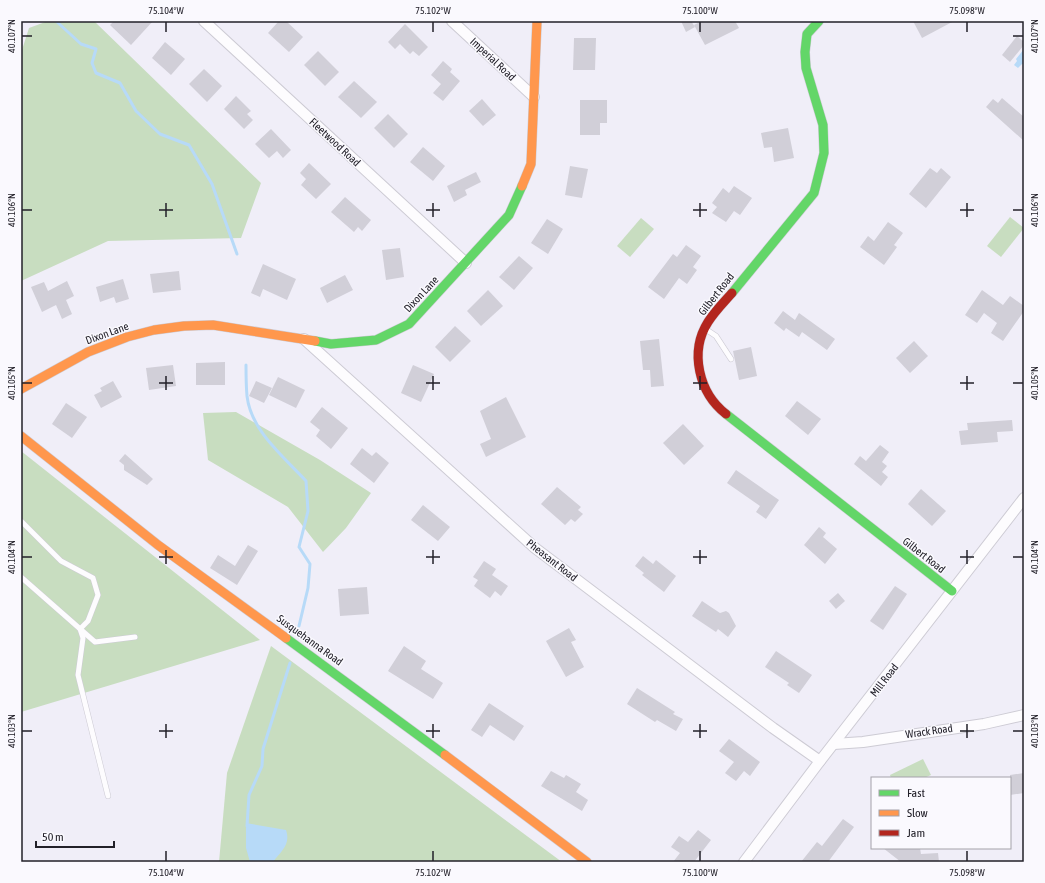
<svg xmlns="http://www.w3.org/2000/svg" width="1045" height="883" viewBox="0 0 1045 883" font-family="'Asap Condensed',sans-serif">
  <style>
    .green { fill: #c8ddc0 }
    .water { fill: #b7daf8 }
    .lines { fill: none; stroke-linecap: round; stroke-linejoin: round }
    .stream { stroke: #b7daf8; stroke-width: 3 }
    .building { fill: #d1cfd8 }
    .lane-casing { stroke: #cdcbd4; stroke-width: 6 }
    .street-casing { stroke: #cdcbd4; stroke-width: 12 }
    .fast-casing { stroke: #cdcbd4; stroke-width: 10 }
    .slow-casing { stroke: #cdcbd4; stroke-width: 10 }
    .jam-casing { stroke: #cdcbd4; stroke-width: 10 }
    .lane { stroke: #fdfcfe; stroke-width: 5 }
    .street { stroke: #fdfcfe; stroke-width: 10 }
    .fast { stroke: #63d668; stroke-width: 9 }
    .slow { stroke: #ff974d; stroke-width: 9 }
    .jam { stroke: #b3261e; stroke-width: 9 }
    .ticks { fill: none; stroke: #222029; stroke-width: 1.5 }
    .labels { text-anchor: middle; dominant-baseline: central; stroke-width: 3; stroke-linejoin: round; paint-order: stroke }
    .street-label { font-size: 11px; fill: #222029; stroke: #faf9fe }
    .neatline { fill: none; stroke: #222029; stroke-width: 1.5 }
    .ticks-label { font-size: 10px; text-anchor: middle; fill: #222029 }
  </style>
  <rect width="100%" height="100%" fill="#f0eef8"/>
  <g class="green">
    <polygon points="48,21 94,21 261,183 241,238 108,241 21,281 21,53 29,28"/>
    <polygon points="1010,217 1024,228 1001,257 987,246"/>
    <polygon points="641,218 654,229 630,257 617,246"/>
    <polygon points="236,412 320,460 371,493 346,528 323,552 288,507 208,460 203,413"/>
    <polygon points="21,451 260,640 21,712"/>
    <polygon points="271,646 562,862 219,862 227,773"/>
    <polygon points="923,759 931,775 924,778 891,778 890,775"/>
  </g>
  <g class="water">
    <polygon points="1024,49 1024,64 1022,64 1018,68 1014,65 1017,61 1016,59"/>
    <path d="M246,823L286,830C291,845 281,851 273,862H250L246,848Z"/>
  </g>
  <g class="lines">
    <g class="stream">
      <polyline points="56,21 81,44 96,49 92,63 96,73 120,83 136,111 160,134 189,145 212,184 237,254"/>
      <path d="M246,365C246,375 246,385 247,396C251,431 284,457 306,481L308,511L299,547L310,564L308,588L299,626"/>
      <polyline points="247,826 249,795 262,766 263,749 290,663"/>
    </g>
  </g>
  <g class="building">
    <polygon points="114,21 153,21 131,45 110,25"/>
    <polygon points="279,21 286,21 303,37 289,52 268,33"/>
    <polygon points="681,21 691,21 695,27 686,32"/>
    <polygon points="702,21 735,21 739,28 705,45 694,25"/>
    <polygon points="913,21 954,21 922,38"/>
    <polygon points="405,24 428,47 419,56 413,51 410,54 400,44 395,49 388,42"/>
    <polygon points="1017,36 1024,42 1024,45 1010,62 1002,55"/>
    <polygon points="574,38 596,38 595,70 573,70"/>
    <polygon points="165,42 185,59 171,75 152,58"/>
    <polygon points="318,51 339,72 325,86 304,65"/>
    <polygon points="443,61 452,69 450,72 460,81 443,101 433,93 441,84 431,75"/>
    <polygon points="204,69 222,86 207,102 189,84"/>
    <polygon points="354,81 377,102 361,118 338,97"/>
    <polygon points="236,96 251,111 247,114 253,120 244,129 224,109"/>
    <polygon points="1002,98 1024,117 1024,141 986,107 993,99 998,103"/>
    <polygon points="482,99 496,115 483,126 469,111"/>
    <polygon points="580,100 607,100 607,123 600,123 600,135 580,135"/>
    <polygon points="388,114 408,134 394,148 374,128"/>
    <polygon points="788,128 794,158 774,162 772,147 764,148 761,133"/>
    <polygon points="271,129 291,150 283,158 277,151 269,158 255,144"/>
    <polygon points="423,147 445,166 433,181 410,162"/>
    <polygon points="309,163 331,184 316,199 301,185 306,179 300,173"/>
    <polygon points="570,166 588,169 582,198 565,195"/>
    <polygon points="930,168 937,173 941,168 951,177 926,208 909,194"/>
    <polygon points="476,172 481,182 465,190 467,195 454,202 447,186"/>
    <polygon points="734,186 752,198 740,215 734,211 726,222 712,213 717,207 712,203 723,188 729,193"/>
    <polygon points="345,197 371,220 362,231 358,227 354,232 331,212"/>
    <polygon points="547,219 563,229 548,254 531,243"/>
    <polygon points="888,222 903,233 894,245 897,247 884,265 860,247 868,236 874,241"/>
    <polygon points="686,245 701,256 693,267 697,270 687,284 679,278 664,299 648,287 673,254 677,257"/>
    <polygon points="400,248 404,277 386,280 382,250"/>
    <polygon points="519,256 533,268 514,290 499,277"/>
    <polygon points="263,264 296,279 287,300 263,289 260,297 251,293"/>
    <polygon points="179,271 181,290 153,293 150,274"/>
    <polygon points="345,275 353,290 327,303 320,288"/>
    <polygon points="123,279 129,299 116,303 114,297 100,302 96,287"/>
    <polygon points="67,281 74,296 66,300 72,314 62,319 56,305 42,312 31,287 44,282 48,291"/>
    <polygon points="488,290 503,306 481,326 467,311"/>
    <polygon points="982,290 1003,305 1010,296 1024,306 1024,311 1003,341 991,333 997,323 984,313 977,323 965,315"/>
    <polygon points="783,311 795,320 799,313 835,339 827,350 802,332 799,337 786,328 784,331 774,323"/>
    <polygon points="455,326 471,341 450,362 435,347"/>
    <polygon points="659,339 664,386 651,387 650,370 643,370 640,341"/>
    <polygon points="914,341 928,356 910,373 896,358"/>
    <polygon points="751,347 757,376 739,380 733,351"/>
    <polygon points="225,362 225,385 196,385 196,363"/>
    <polygon points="173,365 176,386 149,390 146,368"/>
    <polygon points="413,365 434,374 421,402 401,393"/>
    <polygon points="278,377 305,390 296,408 269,395"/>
    <polygon points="113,381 122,397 101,408 94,395 102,391 100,388"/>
    <polygon points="256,381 272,388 264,403 249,396"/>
    <polygon points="506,397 526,437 486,457 480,444 491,439 480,411"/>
    <polygon points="797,401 821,419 808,435 785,416"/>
    <polygon points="66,403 87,417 72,438 52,424"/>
    <polygon points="322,407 348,428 331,449 316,436 320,430 310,422"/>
    <polygon points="1012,420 1013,431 997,432 998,442 961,445 959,431 968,430 967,423"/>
    <polygon points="683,424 704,446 684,465 663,443"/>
    <polygon points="880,445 889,452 882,462 887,466 882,472 888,477 881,486 854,464 860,456 866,461"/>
    <polygon points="362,448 372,456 376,452 389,463 374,483 350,464"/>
    <polygon points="125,454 153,479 147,485 124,470 124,465 119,461"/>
    <polygon points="736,470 779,500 766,519 756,512 760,506 727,483"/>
    <polygon points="557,487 581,507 578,510 583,514 575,522 571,519 565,525 541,504"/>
    <polygon points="921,489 946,511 932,526 908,504"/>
    <polygon points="423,505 450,527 438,541 411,520"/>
    <polygon points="819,527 826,533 823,537 837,549 825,564 804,545"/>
    <polygon points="248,545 258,551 237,585 210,568 218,555 235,566"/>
    <polygon points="643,556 653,564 656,560 676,576 664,592 642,575 644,573 635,566"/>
    <polygon points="484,561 496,569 492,575 508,586 501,596 495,591 490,598 474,586 478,580 473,577"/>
    <polygon points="895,586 907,594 883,630 870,621"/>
    <polygon points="367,587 369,614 340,616 338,589"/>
    <polygon points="838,593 845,601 836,609 829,601"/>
    <polygon points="702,601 720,613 726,611 729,613 736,626 728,637 718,629 716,632 692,616"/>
    <polygon points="569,628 576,640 571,642 584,667 566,677 546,641"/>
    <polygon points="404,646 426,661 421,669 443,683 433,699 388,671"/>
    <polygon points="776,651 812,675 799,693 787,685 789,683 765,667"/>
    <polygon points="637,688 675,712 673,714 683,719 676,731 657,720 655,722 627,704"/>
    <polygon points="489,703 524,726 514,741 490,725 482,737 471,730"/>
    <polygon points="729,739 760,762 750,776 744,771 736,781 725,773 734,762 719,751"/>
    <polygon points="551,771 564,778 566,775 581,784 576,792 588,800 582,811 541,786"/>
    <polygon points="1024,773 1024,793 1010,795 1010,775"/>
    <polygon points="843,819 854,827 828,862 801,862 817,842 822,846"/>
    <polygon points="698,830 711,840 694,862 673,862 680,853 671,847 679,836 688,842"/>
    <polygon points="883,848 920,848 921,854 938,853 939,862 901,862"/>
  </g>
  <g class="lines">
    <g class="lane-casing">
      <g id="lane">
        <polyline points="707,330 716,336 731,359"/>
        <polyline points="21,521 61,561 93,578 98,595 88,621 80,629 83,638 78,675 108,796"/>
        <polyline points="21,577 95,642 135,637"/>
      </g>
    </g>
    <g class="street-casing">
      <g id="street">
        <polyline points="204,21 466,263"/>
        <polyline points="452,21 534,97"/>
        <polyline points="304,339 535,548 773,728 820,761"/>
        <polyline points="834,744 863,742 984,724 1024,715"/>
        <polyline points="744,862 820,761 1024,498"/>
      </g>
    </g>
    <g class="fast-casing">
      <g id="fast">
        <polyline points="732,293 814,193 824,153 823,125 806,68 805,52 807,34 819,21"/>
        <polyline points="315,341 331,344 376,340 409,324 509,215 522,186"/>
        <polyline points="726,414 952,591"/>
        <polyline points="286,638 445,755"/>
      </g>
    </g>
    <g class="slow-casing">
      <g id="slow">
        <polyline points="522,186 531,164 537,21"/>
        <polyline points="21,389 88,352 127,337 154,330 184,326 213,325 315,341"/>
        <polyline points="21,436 158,545 286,638"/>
        <polyline points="445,755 587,862"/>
      </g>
    </g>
    <g class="jam-casing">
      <path id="jam" d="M726,414C699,393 689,352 708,322C715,311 724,302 732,293"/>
    </g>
    <use href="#lane" class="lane"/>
    <use href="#street" class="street"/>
    <use href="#fast" class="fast"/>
    <use href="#slow" class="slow"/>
    <use href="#jam" class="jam"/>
  </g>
  <path class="ticks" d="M166,22V32M433,22V32M700,22V32M967,22V32M22,36H32M1013,36H1023M166,203V217M433,203V217M700,203V217M967,203V217M22,210H32M159,210H173M426,210H440M693,210H707M960,210H974M1013,210H1023M166,376V390M433,376V390M700,376V390M967,376V390M22,383H32M159,383H173M426,383H440M693,383H707M960,383H974M1013,383H1023M166,550V564M433,550V564M700,550V564M967,550V564M22,557H32M159,557H173M426,557H440M693,557H707M960,557H974M1013,557H1023M166,724V738M433,724V738M700,724V738M967,724V738M22,731H32M159,731H173M426,731H440M693,731H707M960,731H974M1013,731H1023M166,851V861M433,851V861M700,851V861M967,851V861"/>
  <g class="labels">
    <g class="street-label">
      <text transform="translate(493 59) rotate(43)">Imperial Road</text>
      <text transform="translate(335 142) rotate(43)">Fleetwood Road</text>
      <text transform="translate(421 294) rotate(-47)">Dixon Lane</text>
      <text transform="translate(716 294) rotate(-52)">Gilbert Road</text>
      <text transform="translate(107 333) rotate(-20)">Dixon Lane</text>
      <text transform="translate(924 555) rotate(38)">Gilbert Road</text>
      <text transform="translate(552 560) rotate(38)">Pheasant Road</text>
      <text transform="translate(310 640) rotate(36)">Susquehanna Road</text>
      <text transform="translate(884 680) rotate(-52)">Mill Road</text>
      <text transform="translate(929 731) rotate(-8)">Wrack Road</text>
    </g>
  </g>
  <rect width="1045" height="883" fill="none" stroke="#faf9fe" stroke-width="44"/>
  <rect x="871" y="777" width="140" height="72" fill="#faf9fe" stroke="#a4a2a9"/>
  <rect x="879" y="790" width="20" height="6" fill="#63d668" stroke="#a4a2a9"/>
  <text x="907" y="797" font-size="12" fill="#222029">Fast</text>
  <rect x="879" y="810" width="20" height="6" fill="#ff974d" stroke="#a4a2a9"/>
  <text x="907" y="817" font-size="12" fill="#222029">Slow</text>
  <rect x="879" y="830" width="20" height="6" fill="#b3261e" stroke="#a4a2a9"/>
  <text x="907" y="837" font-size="12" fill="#222029">Jam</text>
  <path d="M36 841v6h78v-6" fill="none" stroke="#222029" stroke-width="2"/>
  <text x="42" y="841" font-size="12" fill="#222029" stroke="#faf9fe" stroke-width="3" paint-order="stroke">50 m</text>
  <rect x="22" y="22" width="1001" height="839" class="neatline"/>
  <g class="ticks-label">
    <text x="166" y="14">75.104°W</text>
    <text x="433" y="14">75.102°W</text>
    <text x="700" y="14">75.100°W</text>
    <text x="967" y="14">75.098°W</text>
    <text transform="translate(11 36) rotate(-90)" y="4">40.107°N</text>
    <text transform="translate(1034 36) rotate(-90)" y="4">40.107°N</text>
    <text transform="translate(11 210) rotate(-90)" y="4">40.106°N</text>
    <text transform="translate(1034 210) rotate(-90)" y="4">40.106°N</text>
    <text transform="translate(11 383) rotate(-90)" y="4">40.105°N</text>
    <text transform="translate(1034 383) rotate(-90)" y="4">40.105°N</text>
    <text transform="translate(11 557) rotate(-90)" y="4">40.104°N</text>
    <text transform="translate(1034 557) rotate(-90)" y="4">40.104°N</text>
    <text transform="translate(11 731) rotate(-90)" y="4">40.103°N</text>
    <text transform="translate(1034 731) rotate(-90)" y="4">40.103°N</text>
    <text x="166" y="876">75.104°W</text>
    <text x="433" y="876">75.102°W</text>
    <text x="700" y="876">75.100°W</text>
    <text x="967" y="876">75.098°W</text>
  </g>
</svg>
